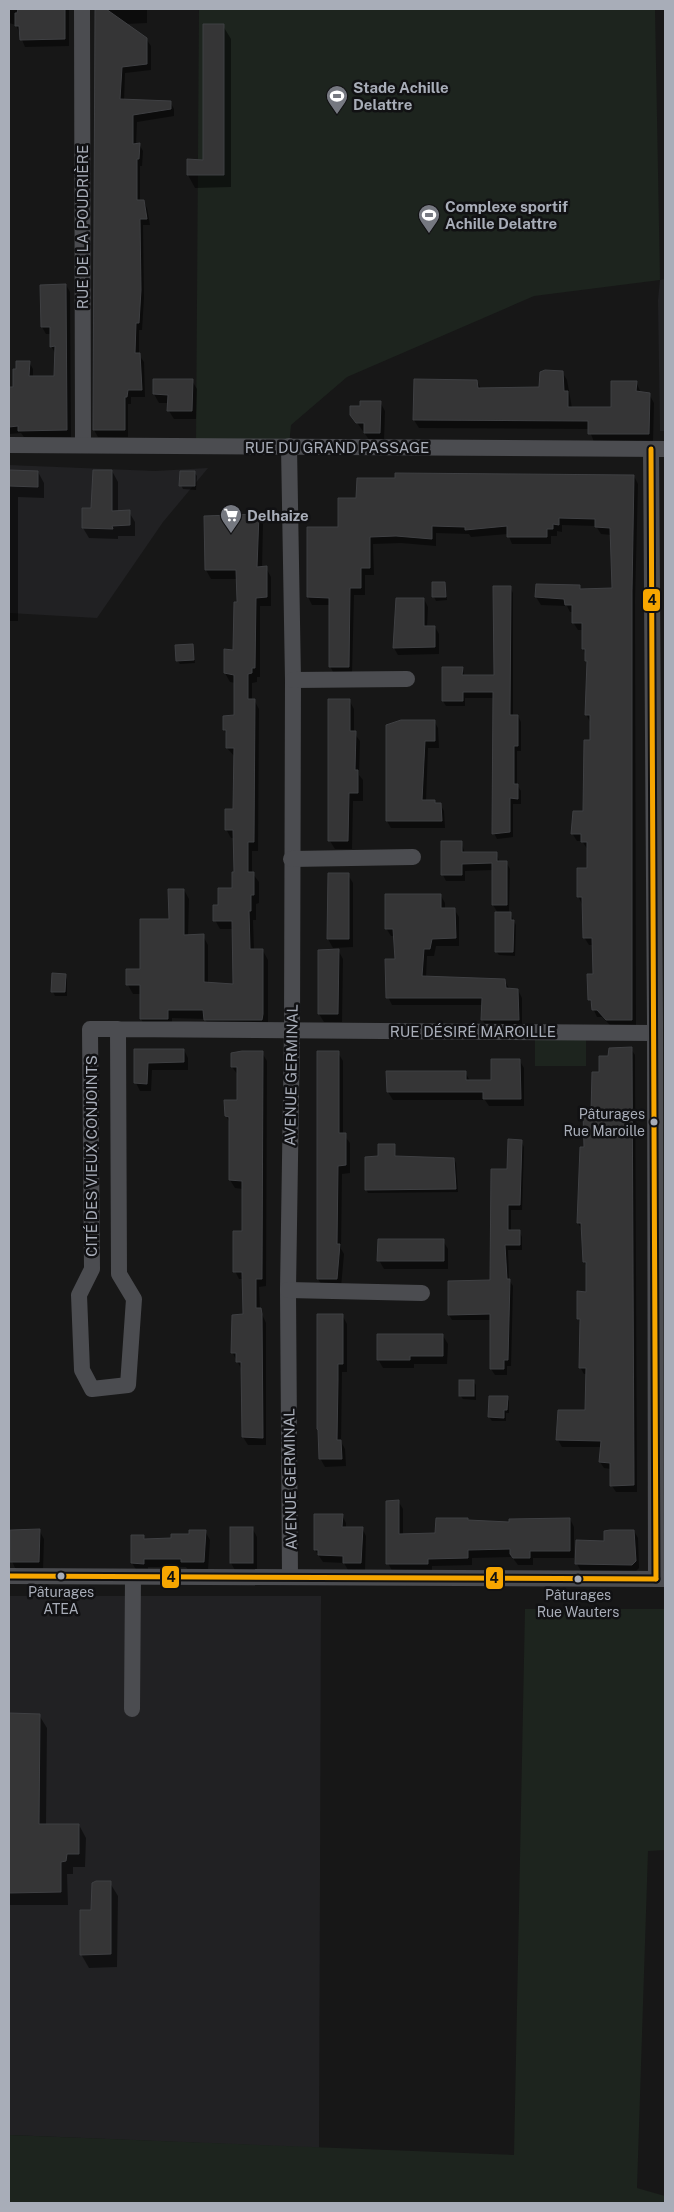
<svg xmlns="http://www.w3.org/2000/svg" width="674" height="2212" viewBox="0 0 674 2212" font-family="'Public Sans',sans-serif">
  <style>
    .built { fill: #212123 }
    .green { fill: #1d241e }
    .shadow { fill: #0007 }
    .building { fill: #353536; stroke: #3f4043 }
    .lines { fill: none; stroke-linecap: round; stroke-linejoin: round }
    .minor { stroke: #4b4c50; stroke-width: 16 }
    .bus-1-casing { stroke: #111113; stroke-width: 9 }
    .bus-1 { stroke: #f7a600; stroke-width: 5 }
    .bus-dot { fill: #a8adb8; stroke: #111113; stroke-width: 2 }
    .labels { text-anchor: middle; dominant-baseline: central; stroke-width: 5; stroke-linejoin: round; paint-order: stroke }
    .bus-label { font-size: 14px; fill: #a8adb8; stroke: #111113 }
    .poi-label { font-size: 15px; font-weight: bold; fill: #a8adb8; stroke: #111113; text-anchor: start }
    .street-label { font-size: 15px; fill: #a8adb8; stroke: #111113 }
    .line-badge { stroke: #111113; stroke-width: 2 }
    .pale-badge-label { font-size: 14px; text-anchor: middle; font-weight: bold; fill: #111 }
  </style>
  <rect width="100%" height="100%" fill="#171717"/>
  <g class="built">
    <polygon points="665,279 665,431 660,431 658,300 660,280"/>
    <polygon points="9,465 155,471 208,468 163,522 97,618 9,613"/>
    <polygon points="9,1596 321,1596 319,2148 9,2135"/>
  </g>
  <g class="green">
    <polygon points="199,9 655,9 660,280 534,296 347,377 291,425 289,446 196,446"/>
    <polygon points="535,1038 586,1039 586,1066 535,1066"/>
    <polygon points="525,1609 665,1609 665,1850 648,1851 637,2188 665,2196 665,2203 9,2203 9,2135 514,2155"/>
  </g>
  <g class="shadow">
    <polygon points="9,9 69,9 69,46 25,47 16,25 9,23"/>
    <polygon points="96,9 147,9 147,23 126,24 146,39 151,46 151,70 125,73 124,101 170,102 174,109 174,116 137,122 136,145 139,144 143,151 142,166 140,166 140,201 143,201 147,208 150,225 143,225 144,298 142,330 139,330 139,355 144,362 145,397 131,397 131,404 128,404 128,437 98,437 94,430"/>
    <polygon points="223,26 231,39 231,187 195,188 188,175 205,161"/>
    <polygon points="66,285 70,292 71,437 24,437 21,433 9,434 9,388 14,388 29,362 33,369 33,377 55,377 55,353 51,346 51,334 46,334 42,327"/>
    <polygon points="562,372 567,380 572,408 613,408 636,382 641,393 649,394 654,403 653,442 594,442 589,429 419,428 414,420 415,381 477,381 481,389 540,389"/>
    <polygon points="155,381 192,381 197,389 196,419 174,419 169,411 169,403 159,403 154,394"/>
    <polygon points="380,402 385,411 384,441 370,441 351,414 362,407"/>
    <polygon points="9,471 38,472 44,483 44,498 18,497 18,621 9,621"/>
    <polygon points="112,471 118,482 118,512 129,512 135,522 135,536 118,536 118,539 89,538 83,528"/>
    <polygon points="194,472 197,476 196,490 183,489 181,485"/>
    <polygon points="634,476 638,484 635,601 636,1027 612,1027 602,1017 597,1017 589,999 594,975 593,945 589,945 584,937 582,904 578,896 589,869 588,850 582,841 577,841 572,833 584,812 592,741 590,722 586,714 589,664 583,649 583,630 578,630 573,622 573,612 570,612 567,606 541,605 536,597 579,587 581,590 613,589 611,535 601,534 596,526 562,525 562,532 557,531 557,536 551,536 551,544 512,544 508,534 471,537 469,534 436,533 436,546 401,543 373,544 374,575 365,575 365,595 354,595 352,674 334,674 330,666 330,605 312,605 308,597 339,528"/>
    <polygon points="258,516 263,524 262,568 266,568 271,577 271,606 260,606 260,677 257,677 257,682 252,683 252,700 254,700 259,709 258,851 252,851 252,873 259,882 259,903 256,904 256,920 253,920 254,950 263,951 268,960 268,1023 210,1028 205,1019 172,1018 172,1028 146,1028 141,1019 141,994 133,994 128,985 128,970 141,970 170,921 184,890 189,899 188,936 203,936 208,945 208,984 235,985 234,929 220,929 215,920 219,907 233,889 235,873 234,838 231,838 226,829 234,810 235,757 227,748 227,735 224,730 235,717 236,683 230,682 225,673 234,652 237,579 211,579 206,570"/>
    <polygon points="445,584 447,600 436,601 434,597"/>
    <polygon points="510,587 513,593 513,716 518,716 521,722 521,751 517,751 517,785 521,791 521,804 513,804 513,837 497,839 494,833 494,698 465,698 465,706 446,706 443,701 462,668 465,677 495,677"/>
    <polygon points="424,599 428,607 427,627 435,627 439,634 439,654 398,655 394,648"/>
    <polygon points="192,645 195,663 180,664 177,660"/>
    <polygon points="349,700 354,709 354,733 360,741 359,775 363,780 363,801 353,801 352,849 335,849 330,841"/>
    <polygon points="434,721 438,728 439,748 428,748 426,801 434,801 436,804 440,804 444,811 445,828 391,828 387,821"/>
    <polygon points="461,842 465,853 496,854 500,862 506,862 510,869 509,911 516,925 515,956 499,955 496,951 498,913 493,905 494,870 465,871 465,881 446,881 443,875"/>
    <polygon points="330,875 348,875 353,883 353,947 333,948 328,939"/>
    <polygon points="441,896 445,903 445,909 454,909 459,917 459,946 436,946 434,956 427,956 426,977 504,980 509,988 518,990 522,998 522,1027 487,1027 482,1019 483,1005 392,1005 388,997 396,960 395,936 391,936 386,928"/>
    <polygon points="338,950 343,959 342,1022 324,1022 319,1014"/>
    <polygon points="65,975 67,979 67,996 55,996 53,992"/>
    <polygon points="631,1049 635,1055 637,1492 616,1492 612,1486 611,1469 604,1468 600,1462 601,1447 562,1447 558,1440 586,1411 587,1374 584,1374 580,1367 581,1323 578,1318 587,1294 587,1267 584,1262 582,1230 578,1223 585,1149 600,1074 610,1057"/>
    <polygon points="136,1050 184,1050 188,1058 188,1070 152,1070 151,1091 140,1091 136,1083"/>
    <polygon points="262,1053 267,1061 266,1286 259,1287 260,1310 266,1323 266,1445 248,1445 243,1437 242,1370 232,1352 244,1315 243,1279 239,1279 235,1271 243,1233 243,1189 235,1188 230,1180 230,1123 226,1116 238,1101 238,1075 232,1067 232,1054"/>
    <polygon points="338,1053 343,1061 343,1134 350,1143 350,1173 342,1174 341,1249 344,1254 341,1287 323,1287 318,1279"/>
    <polygon points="519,1060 524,1068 524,1106 489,1106 485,1100 393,1100 388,1092 387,1072 465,1072 470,1081 492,1081"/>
    <polygon points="521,1141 524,1147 522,1210 511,1210 511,1231 519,1231 522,1237 522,1250 508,1250 509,1280 513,1286 511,1366 507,1366 507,1375 495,1375 491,1369 492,1320 452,1320 449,1315 491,1281 508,1170"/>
    <polygon points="394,1146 396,1157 454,1159 456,1163 458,1192 368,1193 366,1189 380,1158"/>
    <polygon points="443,1241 448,1249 448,1269 384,1269 379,1260"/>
    <polygon points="342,1315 347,1324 347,1372 342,1372 341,1442 345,1449 346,1466 325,1467 320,1458"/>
    <polygon points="443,1336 448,1344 447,1364 414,1364 414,1368 383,1368 378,1359"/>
    <polygon points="473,1381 476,1385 476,1400 463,1399 460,1395"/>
    <polygon points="507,1398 509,1401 509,1413 506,1413 506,1421 492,1421 489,1417"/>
    <polygon points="398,1501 403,1509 403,1535 436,1534 468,1521 510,1523 570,1519 574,1527 574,1558 533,1558 533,1565 518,1565 512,1557 472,1558 472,1565 432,1566 432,1571 392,1571 388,1563"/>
    <polygon points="342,1515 346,1523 346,1528 362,1528 366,1536 365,1570 348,1570 344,1563 323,1562 315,1550"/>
    <polygon points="252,1528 257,1537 257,1572 236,1572 231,1563"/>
    <polygon points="9,1529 39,1530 44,1539 43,1570 16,1570 11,1559 9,1559"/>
    <polygon points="205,1531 210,1540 208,1570 188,1570 186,1567 148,1567 148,1572 137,1571 132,1563 144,1537 146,1540 172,1539"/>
    <polygon points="634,1531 638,1538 639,1568 636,1571 581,1571 577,1564"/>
    <polygon points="9,1715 39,1715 47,1728 46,1825 79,1825 86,1838 85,1867 73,1867 73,1874 67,1874 68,1905 9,1905"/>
    <polygon points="110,1883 118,1896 117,1967 89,1968 81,1954 92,1911"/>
  </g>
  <g class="building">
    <polygon points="18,9 65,9 65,39 20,40 19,26 15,26 15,13 17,13"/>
    <polygon points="95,9 106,9 147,38 147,64 122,67 120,99 171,101 171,109 133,115 133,144 140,143 139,159 137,159 137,200 144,200 147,219 140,219 141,290 139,323 136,323 135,353 140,353 142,390 128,390 127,397 125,397 125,430 93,430"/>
    <polygon points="203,24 224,24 224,175 187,175 187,159 203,160"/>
    <polygon points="66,284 67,430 18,431 18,426 9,427 9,387 13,387 13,369 16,369 16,361 30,361 29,376 54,376 55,346 50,347 50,327 41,327 40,285"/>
    <polygon points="545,370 563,371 564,391 568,391 568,407 611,407 611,381 637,381 636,391 650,393 649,434 588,434 588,421 413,420 414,379 477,380 478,388 539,387 540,372"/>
    <polygon points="153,379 193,379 192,411 167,411 168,395 153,394"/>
    <polygon points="360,401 381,401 380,433 364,433 364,423 356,423 350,415 350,406 360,406"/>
    <polygon points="9,470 38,471 38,487 9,486"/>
    <polygon points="93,470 112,470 112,511 130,510 130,525 112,526 113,529 82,528 82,508 91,508"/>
    <polygon points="180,471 195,471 195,486 179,486"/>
    <polygon points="395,473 634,475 632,592 632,1020 606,1020 597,1010 592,1010 591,1000 588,1000 587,974 593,974 592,938 583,938 582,897 577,897 577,868 587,868 587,842 581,842 581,834 571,834 573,811 583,811 584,740 590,740 590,715 585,715 587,661 585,661 585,649 582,649 582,623 572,623 572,605 565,605 564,599 535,597 536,584 580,585 580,589 612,588 610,528 595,527 595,519 559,518 559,525 553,524 553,529 547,529 547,537 507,537 507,526 465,530 465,527 432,526 432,539 396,536 370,537 370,568 361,568 361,588 350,588 349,667 329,667 329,598 307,597 307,527 338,527 338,498 356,498 357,478 395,478"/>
    <polygon points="259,514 257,567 267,566 267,597 256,598 255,668 252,668 252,673 248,674 248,699 255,699 254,842 248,842 248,872 254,872 254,895 251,895 251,911 249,911 250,949 263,949 263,1014 262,1020 204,1020 203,1010 168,1010 168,1019 140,1019 140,985 126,985 126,969 140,969 140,919 169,919 168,889 184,889 184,935 204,934 204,982 233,984 232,921 213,921 213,905 218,905 218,888 232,888 232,872 234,872 233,830 225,830 225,809 233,809 234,748 226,748 226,730 223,730 223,716 234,715 234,675 224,673 224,649 233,650 234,602 237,602 236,570 205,570 204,516"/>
    <polygon points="432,582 445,582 446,597 432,597"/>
    <polygon points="493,586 511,586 510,715 518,715 518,746 514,746 514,784 518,784 518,799 510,798 510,832 492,834 493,692 463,692 463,701 442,701 442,667 463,667 462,675 494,675"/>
    <polygon points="396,598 424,598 424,626 435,626 435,647 393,648"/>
    <polygon points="193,644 194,660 176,661 175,645"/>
    <polygon points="328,699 350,699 350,731 356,731 355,770 358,770 358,793 349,793 348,841 328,841"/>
    <polygon points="401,720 435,720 435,741 425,741 422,800 435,800 435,803 441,803 442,821 386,821 386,725"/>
    <polygon points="441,841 462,841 462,852 497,852 497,861 507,861 507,905 492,905 492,863 462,864 462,875 441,875"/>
    <polygon points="328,873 349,873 349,939 327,939"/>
    <polygon points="385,894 441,894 441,908 455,908 456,938 432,939 430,949 424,949 422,976 505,979 506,988 518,989 519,1020 481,1020 482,998 386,998 385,959 395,959 393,929 385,929"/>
    <polygon points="495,912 511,912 511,920 514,920 513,952 495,952"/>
    <polygon points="339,949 338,1014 318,1014 318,950"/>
    <polygon points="52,973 66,974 65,992 51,992"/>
    <polygon points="632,1047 634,1485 610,1486 610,1463 599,1462 601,1441 556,1440 558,1410 585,1410 586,1368 579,1368 580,1319 577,1319 577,1291 586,1292 586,1262 583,1262 581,1223 577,1223 580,1147 584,1147 583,1113 591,1113 592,1072 599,1072 599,1056 608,1056 609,1048"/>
    <polygon points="134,1049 184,1049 184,1062 148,1063 147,1084 134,1083"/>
    <polygon points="242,1051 263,1051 262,1279 256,1279 256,1308 261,1308 262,1314 263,1438 242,1437 241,1362 236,1362 236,1353 231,1353 232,1315 243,1314 242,1272 233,1272 233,1231 242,1231 242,1181 229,1180 229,1117 225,1116 224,1100 237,1100 237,1067 231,1067 231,1053"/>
    <polygon points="317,1051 339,1051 339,1133 346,1133 346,1165 338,1166 337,1244 340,1244 337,1279 317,1279"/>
    <polygon points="491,1059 520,1059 521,1099 483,1099 483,1092 387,1092 386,1071 466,1071 466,1080 491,1080"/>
    <polygon points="508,1139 522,1140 520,1205 508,1205 508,1230 520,1230 520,1245 505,1245 507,1279 510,1279 508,1360 504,1360 504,1369 490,1369 490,1314 448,1315 448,1281 490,1280 491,1169 507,1169"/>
    <polygon points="378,1144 395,1144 395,1156 454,1158 456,1189 365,1190 365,1157 378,1156"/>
    <polygon points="378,1239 444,1239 444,1261 377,1261"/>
    <polygon points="317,1314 343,1314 343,1364 338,1364 338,1380 337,1440 341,1440 342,1459 319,1459 318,1430 317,1429"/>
    <polygon points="377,1334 443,1334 443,1356 410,1356 410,1360 377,1360"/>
    <rect x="459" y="1380" width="15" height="16"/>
    <polygon points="489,1396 508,1396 507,1410 504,1410 504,1418 488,1417"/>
    <polygon points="399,1500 399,1534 435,1533 436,1518 468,1518 468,1520 509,1522 509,1519 570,1518 570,1551 530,1551 530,1558 513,1558 510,1554 510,1549 468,1550 468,1558 428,1559 428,1564 386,1564 386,1501"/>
    <polygon points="314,1514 343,1514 342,1527 363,1527 361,1563 343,1563 343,1556 318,1555 318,1550 314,1550"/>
    <rect x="230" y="1527" width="23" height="36"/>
    <polygon points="40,1529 39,1562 10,1562 10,1530"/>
    <polygon points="189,1530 206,1530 204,1562 181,1562 181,1559 144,1559 144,1564 131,1563 131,1535 144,1535 144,1539 171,1538 171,1534 189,1534"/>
    <polygon points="610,1530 634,1530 636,1561 632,1565 575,1564 576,1540 604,1541 604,1531"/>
    <polygon points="9,1713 40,1714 39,1824 79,1824 79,1854 67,1854 66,1861 61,1862 61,1892 9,1893"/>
    <polygon points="96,1881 111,1881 111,1954 80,1955 80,1910 91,1910 92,1883"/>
  </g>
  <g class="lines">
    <g class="minor">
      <polyline points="82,9 83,445"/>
      <polyline points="9,445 665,449"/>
      <polyline points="289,446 293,680 292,1030 288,1290 290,1577"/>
      <polyline points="651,449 655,1023 656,1579"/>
      <polyline points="293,680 407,679"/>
      <polyline points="291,859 413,857"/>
      <polyline points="118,1029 119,1274 134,1299 128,1385 92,1389 82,1370 79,1295 92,1269 90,1029 118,1029 654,1033"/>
      <polyline points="288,1290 422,1293"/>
      <polyline points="9,1576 665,1579"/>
      <polyline points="132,1709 133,1577"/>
    </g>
    <g class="bus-1-casing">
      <g id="bus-1">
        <polyline points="651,449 656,1579"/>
        <polyline points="9,1576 656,1579"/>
      </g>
    </g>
    <use href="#bus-1" class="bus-1"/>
  </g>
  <defs>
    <g id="stadium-pin" transform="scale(1.125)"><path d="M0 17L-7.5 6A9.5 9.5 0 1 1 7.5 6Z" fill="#757880" stroke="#111113"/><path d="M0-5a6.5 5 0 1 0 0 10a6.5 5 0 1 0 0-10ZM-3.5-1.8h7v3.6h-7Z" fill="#fff"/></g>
    <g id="supermarket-pin" transform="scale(1.125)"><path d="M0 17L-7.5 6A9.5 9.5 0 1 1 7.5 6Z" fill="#757880" stroke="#111113"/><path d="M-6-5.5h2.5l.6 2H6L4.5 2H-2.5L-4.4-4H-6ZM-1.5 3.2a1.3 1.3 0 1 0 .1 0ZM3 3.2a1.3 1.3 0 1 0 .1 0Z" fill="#fff"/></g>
  </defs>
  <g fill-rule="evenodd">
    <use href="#stadium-pin" x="337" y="96"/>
    <use href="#stadium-pin" x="429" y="215"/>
    <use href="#supermarket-pin" x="231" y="515"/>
  </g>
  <g class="bus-dot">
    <circle cx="654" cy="1122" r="4.5"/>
    <circle cx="61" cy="1576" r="4.5"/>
    <circle cx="578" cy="1579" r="4.5"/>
  </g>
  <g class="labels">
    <g class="bus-label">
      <text x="645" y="1114" text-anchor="end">Pâturages<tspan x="645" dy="17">Rue Maroille</tspan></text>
      <text x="61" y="1592">Pâturages<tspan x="61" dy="17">ATEA</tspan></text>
      <text x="578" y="1595">Pâturages<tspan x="578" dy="17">Rue Wauters</tspan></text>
    </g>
    <g class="poi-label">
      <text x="353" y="87">Stade Achille<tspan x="353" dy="17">Delattre</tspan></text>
      <text x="445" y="206">Complexe sportif<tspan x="445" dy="17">Achille Delattre</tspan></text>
      <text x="247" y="515">Delhaize</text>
    </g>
    <g class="street-label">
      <text transform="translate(82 227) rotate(-90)">RUE DE LA POUDRIÈRE</text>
      <text x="337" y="447">RUE DU GRAND PASSAGE</text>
      <text x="473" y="1031">RUE DÉSIRÉ MAROILLE</text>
      <text transform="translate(291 1075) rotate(-89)">AVENUE GERMINAL</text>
      <text transform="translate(91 1156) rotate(-90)">CITÉ DES VIEUX CONJOINTS</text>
      <text transform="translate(290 1479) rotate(-91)">AVENUE GERMINAL</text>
    </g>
  </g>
  <g class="line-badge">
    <rect x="642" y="588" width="19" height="24" rx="5" fill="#f7a600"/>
    <rect x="161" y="1565" width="19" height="24" rx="5" fill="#f7a600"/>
    <rect x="485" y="1566" width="19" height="24" rx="5" fill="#f7a600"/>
  </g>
  <g class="pale-badge-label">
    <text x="652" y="605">4</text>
    <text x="171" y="1582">4</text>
    <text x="494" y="1583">4</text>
  </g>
  <rect width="674" height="2212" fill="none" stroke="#a8adb8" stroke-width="20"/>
</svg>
